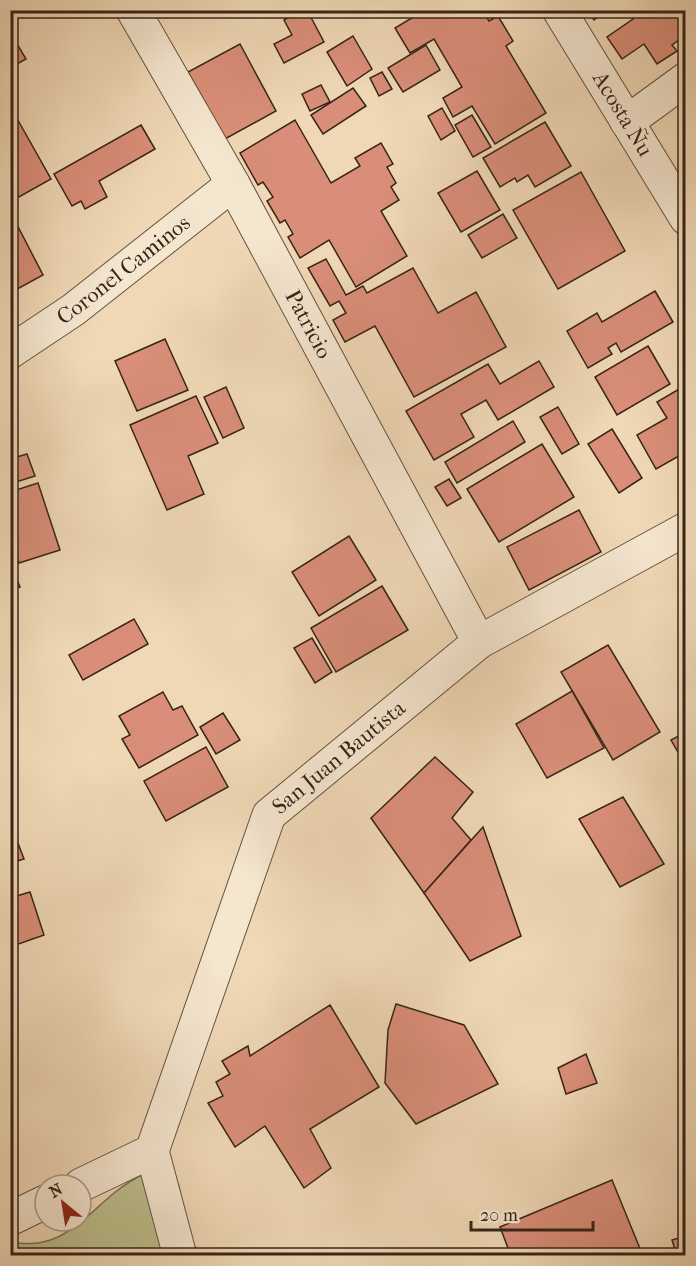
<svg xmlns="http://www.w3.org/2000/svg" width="696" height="1266" viewBox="0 0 696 1266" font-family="'IM FELL French Canon',serif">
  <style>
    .green { fill: #bcbe8c; stroke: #797152; stroke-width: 1.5 }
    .building { fill: #da8e79; stroke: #362418; stroke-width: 1.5 }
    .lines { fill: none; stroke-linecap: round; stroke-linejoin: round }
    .street-casing { stroke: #645140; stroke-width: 35 }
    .street { stroke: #f5e6d0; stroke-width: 33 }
    .labels { text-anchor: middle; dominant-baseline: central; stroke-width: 6; stroke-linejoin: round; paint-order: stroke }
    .street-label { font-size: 22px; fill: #362418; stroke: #f5e6d0 }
  </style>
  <rect width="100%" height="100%" fill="#f0d8b6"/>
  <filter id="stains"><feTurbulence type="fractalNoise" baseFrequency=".00333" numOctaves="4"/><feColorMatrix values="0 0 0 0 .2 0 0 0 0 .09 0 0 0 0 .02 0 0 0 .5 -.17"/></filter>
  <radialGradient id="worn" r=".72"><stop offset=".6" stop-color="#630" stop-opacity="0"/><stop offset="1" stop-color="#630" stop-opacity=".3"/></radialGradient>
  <path class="green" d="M150,1171L173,1177L179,1186L186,1235L201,1255L11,1256V1243C21,1243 31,1245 43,1242C73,1235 92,1211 114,1193C125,1184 137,1177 150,1171Z"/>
  <g class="building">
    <polygon points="307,10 324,42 284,63 274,44 292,35 284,20 301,10"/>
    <polygon points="425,10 482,10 489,21 498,16 513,41 506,46 546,113 495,144 472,106 453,117 443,98 462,87 434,39 410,53 395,28"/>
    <polygon points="587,10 607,10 594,20"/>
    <polygon points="627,10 683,10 686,35 672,45 677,51 657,64 644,44 622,59 607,37 633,19"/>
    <polygon points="10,32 26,59 10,68"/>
    <polygon points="353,36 372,69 347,86 327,52"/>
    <polygon points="240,44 276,111 225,139 188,72"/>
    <polygon points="426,45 440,70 403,92 388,68"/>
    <polygon points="382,72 392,89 379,96 370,78"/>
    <polygon points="321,85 330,102 310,111 302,94"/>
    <polygon points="353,88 366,106 323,134 311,115"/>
    <polygon points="10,106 51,179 10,202"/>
    <polygon points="442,108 455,131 441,140 428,116"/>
    <polygon points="472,115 491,147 473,157 455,125"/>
    <polygon points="295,120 331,183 360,166 355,158 381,143 393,164 387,167 396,183 391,187 399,200 381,211 407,256 356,287 329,240 300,258 288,237 293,234 285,220 280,223 267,201 273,197 263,182 258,185 240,153"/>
    <polygon points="545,122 571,166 535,187 528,175 517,182 515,178 500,187 483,158"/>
    <polygon points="141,125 155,149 99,181 107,197 85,209 81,201 72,206 54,174"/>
    <polygon points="477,171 500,210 461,232 438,193"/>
    <polygon points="581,172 625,251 558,289 513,210"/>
    <polygon points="503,214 517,238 482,258 468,235"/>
    <polygon points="13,217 43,275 10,293 10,218"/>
    <polygon points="326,259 346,295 363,286 367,293 413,268 438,313 476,292 506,347 414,397 375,326 345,342 333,320 346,313 339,301 330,306 308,268"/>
    <polygon points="655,291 673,322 621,352 616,343 608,348 612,354 588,368 567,331 597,313 602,322"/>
    <polygon points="165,339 188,390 137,411 115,361"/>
    <polygon points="648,346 670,384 617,415 595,377"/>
    <polygon points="539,361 554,387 498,420 486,400 461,414 474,437 434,460 406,411 488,364 500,384"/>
    <polygon points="686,385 686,452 656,469 637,435 667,418 657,402"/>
    <polygon points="226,387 244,428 223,438 204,397"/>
    <polygon points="196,396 218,443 188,456 204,494 167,510 130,425"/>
    <polygon points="558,407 579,444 562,454 540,417"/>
    <polygon points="513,421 525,442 457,483 445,462"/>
    <polygon points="612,429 642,478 619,493 588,444"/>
    <polygon points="542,444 574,497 499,542 467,489"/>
    <polygon points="27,454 35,476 16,482 10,459"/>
    <polygon points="449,479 461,498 447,506 435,487"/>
    <polygon points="38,483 60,550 19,563 10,537 10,492"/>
    <polygon points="579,510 601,552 529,590 507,547"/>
    <polygon points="349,536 376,580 319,616 292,572"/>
    <polygon points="14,572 20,587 10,591 10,574"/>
    <polygon points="382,586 408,630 336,672 311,628"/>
    <polygon points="134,619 148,644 83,680 69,655"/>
    <polygon points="312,638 332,672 315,683 294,648"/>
    <polygon points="608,645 660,732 613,760 561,672"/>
    <polygon points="572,691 604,748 547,778 516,724"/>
    <polygon points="163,692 173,710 182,706 198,735 139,768 122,739 130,735 119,716"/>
    <polygon points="223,713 240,740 216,754 200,727"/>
    <polygon points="686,732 686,766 671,740"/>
    <polygon points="206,747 228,787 166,821 144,781"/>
    <polygon points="435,757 473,792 452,818 471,840 424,893 371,818"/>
    <polygon points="623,797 664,864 620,887 579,819"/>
    <polygon points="10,822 24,859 10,863"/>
    <polygon points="483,827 521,936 470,961 424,893"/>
    <polygon points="30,892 44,935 10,947 10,898"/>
    <polygon points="396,1004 464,1025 498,1084 416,1124 385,1083 388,1030"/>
    <polygon points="330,1005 379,1087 310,1129 331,1168 304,1188 265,1126 235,1147 208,1103 223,1096 216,1082 230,1074 222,1061 248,1046 250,1056"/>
    <polygon points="586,1054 597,1083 566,1094 558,1068"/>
    <polygon points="612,1180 643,1256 511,1256 500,1227"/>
    <polygon points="686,1236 686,1256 677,1256 672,1240"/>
  </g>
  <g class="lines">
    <g class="street-casing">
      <g id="street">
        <path id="s1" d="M133,10L233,184L479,642"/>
        <path id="s2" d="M559,10L686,218"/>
        <polyline points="627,122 686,79"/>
        <path id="s3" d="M10,352L73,310L233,184"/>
        <polyline points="152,1151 180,1256"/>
        <path id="s4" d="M81,1185L152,1151L269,815L479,642L686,529"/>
        <polyline points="10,1219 45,1202"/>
      </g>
    </g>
    <use href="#street" class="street"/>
  </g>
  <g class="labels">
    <g class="street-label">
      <text stroke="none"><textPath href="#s2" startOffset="122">Acosta Ñu</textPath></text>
      <text stroke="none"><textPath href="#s3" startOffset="140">Coronel Caminos</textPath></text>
      <text stroke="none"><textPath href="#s1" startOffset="360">Patricio</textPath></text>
      <text stroke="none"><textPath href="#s4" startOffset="525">San Juan Bautista</textPath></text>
    </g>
  </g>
  <rect width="696" height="1266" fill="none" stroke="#f0d8b6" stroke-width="36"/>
  <rect x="12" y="12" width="672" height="1242" fill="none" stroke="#362418" stroke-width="3"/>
  <rect x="18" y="18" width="660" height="1230" fill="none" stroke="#362418" stroke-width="1.5"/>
  <g transform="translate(63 1203) rotate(330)"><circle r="28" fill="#f5e6d0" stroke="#a99886" stroke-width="1.5"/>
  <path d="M0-4.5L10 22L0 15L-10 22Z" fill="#8f2418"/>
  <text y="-9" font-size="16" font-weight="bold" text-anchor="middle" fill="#362418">N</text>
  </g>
  <path d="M471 1221v9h122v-9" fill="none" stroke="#362418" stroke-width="3"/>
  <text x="480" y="1221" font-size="18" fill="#362418" stroke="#f5e6d0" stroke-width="4.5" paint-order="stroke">20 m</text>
  <rect width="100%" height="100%" filter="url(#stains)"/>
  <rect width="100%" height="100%" fill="url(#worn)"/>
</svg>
